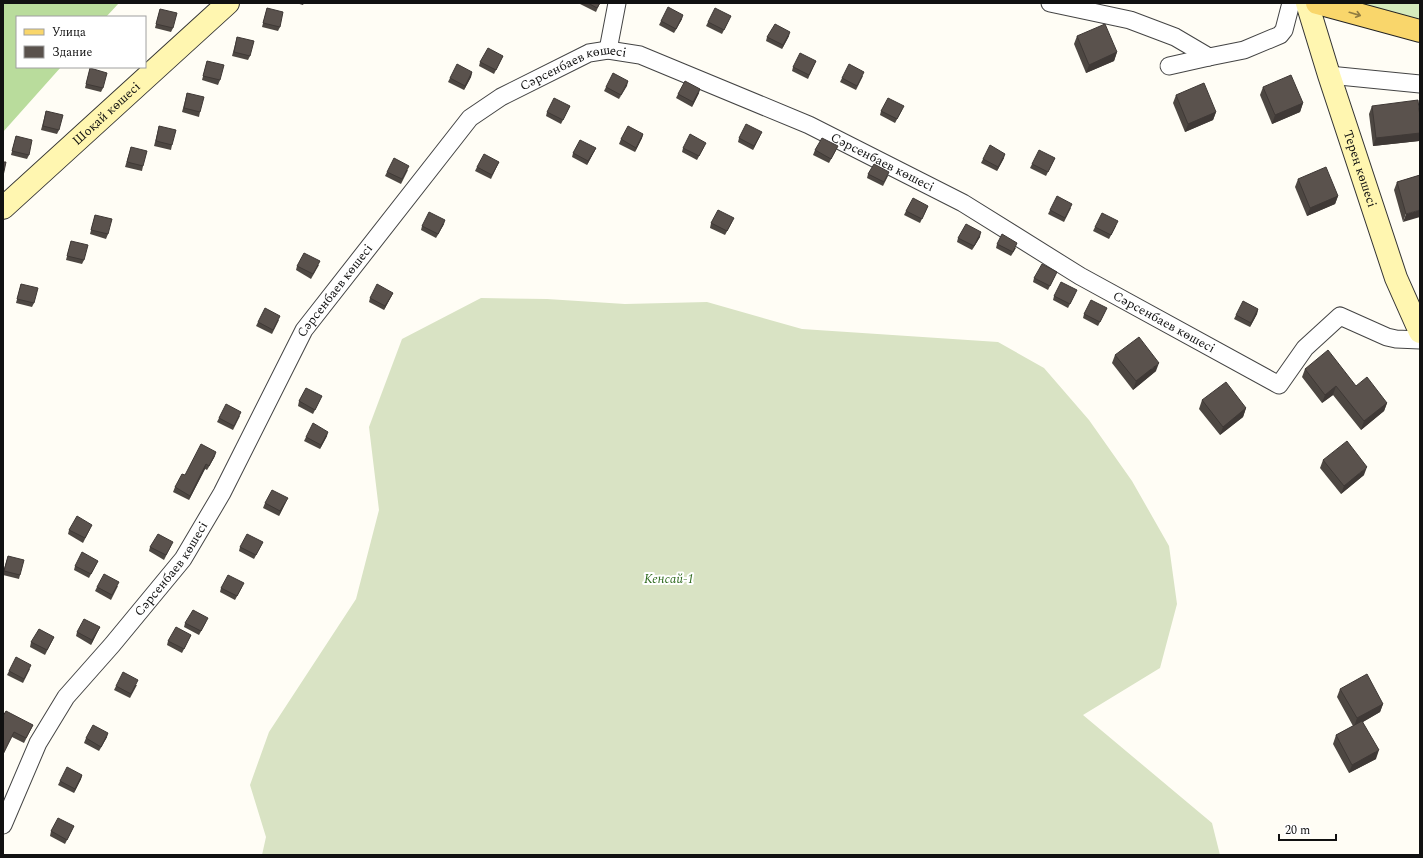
<svg xmlns="http://www.w3.org/2000/svg" width="1423" height="858" viewBox="0 0 1423 858" font-family="Spectral,serif">
  <style>
    .green { fill: #d5ebbd }
    .forest { fill: #b9dc9c }
    .cemetery { fill: #d9e3c4 }
    .lines { fill: none; stroke-linecap: round; stroke-linejoin: round }
    .street-casing { stroke: #444; stroke-width: 19 }
    .secondary-casing { stroke: #333; stroke-width: 24 }
    .primary-casing { stroke: #222; stroke-width: 24 }
    .street { stroke: #fff; stroke-width: 17 }
    .secondary { stroke: #fff6b0; stroke-width: 22 }
    .primary { stroke: #f9d66b; stroke-width: 22 }
    .wall { fill: #4d4742 }
    .shaded-wall { fill: #3f3936 }
    .building { fill: #5a524d; stroke: #3f3936 }
    .oneway { stroke: #917d42 }
    .labels { text-anchor: middle; dominant-baseline: central; stroke-width: 4; stroke-linejoin: round; paint-order: stroke }
    .street-label { font-size: 13px; fill: #111; stroke: #fff }
    .park-label { font-size: 13px; font-style: italic; fill: #2f6b1f; stroke: #fff }
  </style>
  <rect width="100%" height="100%" fill="#fffdf5"/>
  <polygon class="green" points="1360,3 1415,3 1420,4 1420,19"/>
  <polygon class="forest" points="3,3 119,3 106,17 17,17 17,67 61,67 3,132"/>
  <polygon class="cemetery" points="481,298 547,299 625,304 707,302 802,329 998,342 1044,368 1089,420 1132,481 1169,546 1177,604 1160,668 1083,715 1212,823 1220,855 262,855 266,837 250,785 269,732 356,599 379,510 369,427 402,339"/>
  <g class="lines">
    <g class="street-casing">
      <g id="street">
        <polyline points="1050,3 1130,20 1175,37 1209,57 1244,50 1280,35 1284,30 1291,3"/>
        <polyline points="608,50 617,3"/>
        <polyline points="1169,66 1209,57"/>
        <polyline points="1329,75 1420,84"/>
        <path id="s1" d="M3,825L38,743L66,697L112,645L183,559L222,493L304,330L470,118L501,97L589,53L608,50L640,55L809,125L963,203L1080,276L1279,385L1305,348L1340,316L1387,337L1396,339L1420,340"/>
      </g>
    </g>
    <g class="secondary-casing">
      <g id="secondary">
        <path id="s2" d="M1307,3L1329,75L1396,278L1420,332"/>
        <path id="s3" d="M3,208L228,3"/>
      </g>
    </g>
    <g class="primary-casing">
      <polyline id="primary" points="1317,3 1420,31"/>
    </g>
    <use href="#street" class="street"/>
    <use href="#secondary" class="secondary"/>
    <use href="#primary" class="primary"/>
  </g>
  <g class="wall">
    <polygon points="296,3 304,3 303,5"/>
    <polygon points="580,3 600,3 596,12 580,4"/>
    <polygon points="267,8 280,27 278,31 262,27"/>
    <polygon points="160,9 173,28 171,32 155,28"/>
    <polygon points="682,19 674,33 659,25 661,21"/>
    <polygon points="729,20 722,34 706,26 708,22"/>
    <polygon points="789,36 782,49 766,41 767,37"/>
    <polygon points="1077,36 1117,52 1114,61 1086,73 1074,44"/>
    <polygon points="237,37 250,56 248,60 232,56"/>
    <polygon points="503,56 494,74 479,66 480,62"/>
    <polygon points="207,61 220,80 218,85 202,80"/>
    <polygon points="816,61 808,79 792,71 793,67"/>
    <polygon points="90,68 103,88 101,92 85,88"/>
    <polygon points="472,72 471,77 464,90 448,82 450,78"/>
    <polygon points="863,76 856,90 840,82 842,78"/>
    <polygon points="628,81 619,99 604,91 606,87"/>
    <polygon points="1263,87 1303,103 1300,112 1272,124 1260,95"/>
    <polygon points="187,93 200,112 199,117 182,112"/>
    <polygon points="699,93 692,107 676,98 678,94"/>
    <polygon points="1176,95 1216,112 1213,120 1185,132 1173,103"/>
    <polygon points="570,106 561,124 546,116 547,112"/>
    <polygon points="1372,106 1420,133 1420,138 1419,141 1373,146 1369,114"/>
    <polygon points="902,110 895,123 880,115 881,111"/>
    <polygon points="46,111 59,130 57,134 41,130"/>
    <polygon points="159,126 172,145 171,150 154,146"/>
    <polygon points="643,134 642,138 635,152 619,144 621,139"/>
    <polygon points="16,136 29,155 27,159 11,155"/>
    <polygon points="760,136 753,150 738,142 739,138"/>
    <polygon points="131,147 143,166 142,171 125,167"/>
    <polygon points="704,147 697,160 682,152 683,148"/>
    <polygon points="596,148 594,152 587,165 572,157 573,153"/>
    <polygon points="815,150 836,150 829,163 813,155"/>
    <polygon points="1004,158 997,171 981,163 983,159"/>
    <polygon points="1055,158 1046,176 1030,168 1032,164"/>
    <polygon points="499,162 491,179 475,171 477,167"/>
    <polygon points="408,170 401,184 385,176 387,172"/>
    <polygon points="868,174 888,176 883,186 867,178"/>
    <polygon points="1420,175 1403,222 1394,190 1397,182"/>
    <polygon points="1298,179 1338,196 1335,204 1307,216 1295,187"/>
    <polygon points="928,206 920,223 904,215 906,211"/>
    <polygon points="1071,208 1064,222 1048,214 1050,210"/>
    <polygon points="95,215 108,234 106,239 90,234"/>
    <polygon points="732,222 725,235 710,228 711,223"/>
    <polygon points="444,224 436,238 421,230 422,226"/>
    <polygon points="1116,226 1109,239 1093,231 1095,227"/>
    <polygon points="980,237 972,250 957,242 958,238"/>
    <polygon points="71,241 84,260 82,264 66,260"/>
    <polygon points="997,244 1016,248 1011,256 996,248"/>
    <polygon points="319,265 311,279 296,270 297,266"/>
    <polygon points="1055,276 1048,290 1033,282 1034,278"/>
    <polygon points="21,284 34,303 32,307 16,303"/>
    <polygon points="393,293 391,297 384,310 369,302 370,298"/>
    <polygon points="1075,294 1068,308 1053,300 1054,296"/>
    <polygon points="1258,309 1257,314 1250,327 1234,319 1236,315"/>
    <polygon points="1105,312 1098,326 1083,318 1084,314"/>
    <polygon points="279,320 272,334 256,326 258,322"/>
    <polygon points="1115,355 1156,371 1133,390 1112,363"/>
    <polygon points="1305,369 1356,386 1387,403 1384,411 1361,430 1333,395 1322,403 1302,377"/>
    <polygon points="320,400 313,414 298,406 299,401"/>
    <polygon points="1202,400 1246,408 1243,417 1220,435 1199,409"/>
    <polygon points="240,416 233,430 217,422 219,418"/>
    <polygon points="327,436 320,449 304,441 306,437"/>
    <polygon points="215,456 207,470 205,469 189,500 173,492 175,487 185,475"/>
    <polygon points="1323,460 1364,475 1341,494 1320,468"/>
    <polygon points="286,502 279,516 263,508 265,503"/>
    <polygon points="90,529 83,543 68,534 69,530"/>
    <polygon points="263,542 261,546 254,559 239,551 240,547"/>
    <polygon points="171,546 164,560 149,551 150,547"/>
    <polygon points="8,556 20,575 19,579 3,575 3,572"/>
    <polygon points="98,561 89,578 74,570 75,566"/>
    <polygon points="118,586 111,600 95,591 97,587"/>
    <polygon points="242,587 235,600 220,592 221,588"/>
    <polygon points="206,622 199,635 184,627 185,623"/>
    <polygon points="100,627 91,645 76,636 77,632"/>
    <polygon points="191,635 182,653 167,645 168,641"/>
    <polygon points="54,637 45,655 30,647 31,642"/>
    <polygon points="30,669 23,683 7,675 9,671"/>
    <polygon points="137,685 130,698 114,690 116,686"/>
    <polygon points="1340,689 1383,704 1380,712 1363,722 1376,759 1349,773 1333,744 1336,735 1353,726 1337,697"/>
    <polygon points="3,716 33,725 24,743 12,737"/>
    <polygon points="107,737 99,751 84,743 86,738"/>
    <polygon points="82,775 81,779 74,793 58,785 60,781"/>
    <polygon points="74,826 65,844 50,836 51,831"/>
  </g>
  <g class="shaded-wall">
    <polygon points="683,15 682,19 674,33"/>
    <polygon points="790,32 789,36 782,49 783,45"/>
    <polygon points="1117,52 1114,61 1086,73 1089,65"/>
    <polygon points="472,72 471,77 464,90 465,86"/>
    <polygon points="628,81 627,86 619,99"/>
    <polygon points="700,89 699,93 692,107 693,102"/>
    <polygon points="1303,103 1300,112 1272,124 1275,115"/>
    <polygon points="1216,112 1213,120 1185,132 1188,124"/>
    <polygon points="762,132 753,150 754,146"/>
    <polygon points="1420,133 1420,138 1419,141 1373,146 1376,138"/>
    <polygon points="643,134 642,138 635,152 636,148"/>
    <polygon points="596,148 594,152 587,165 588,161"/>
    <polygon points="1005,154 1004,158 997,171 998,167"/>
    <polygon points="1338,196 1335,204 1307,216 1310,208"/>
    <polygon points="1420,210 1420,217 1403,222 1406,214"/>
    <polygon points="445,220 444,224 436,238"/>
    <polygon points="981,232 980,237 972,250"/>
    <polygon points="393,293 391,297 384,310 385,306"/>
    <polygon points="1258,309 1257,314 1250,327 1251,323"/>
    <polygon points="1159,363 1156,371 1133,390 1136,381"/>
    <polygon points="1336,386 1333,395 1322,403 1325,395"/>
    <polygon points="1387,403 1384,411 1361,430 1364,421"/>
    <polygon points="1246,408 1243,417 1220,435 1223,427"/>
    <polygon points="328,432 327,436 320,449 321,445"/>
    <polygon points="216,452 215,456 207,470"/>
    <polygon points="206,464 205,469 189,500 190,496"/>
    <polygon points="1367,467 1364,475 1341,494 1344,486"/>
    <polygon points="288,498 279,516 280,511"/>
    <polygon points="100,627 91,645 92,640"/>
    <polygon points="1383,704 1380,712 1354,727 1357,718"/>
    <polygon points="14,732 12,737 3,755 3,754"/>
    <polygon points="108,733 107,737 99,751"/>
    <polygon points="1379,750 1376,759 1349,773 1352,765"/>
    <polygon points="82,775 81,779 74,793 75,789"/>
  </g>
  <g class="building">
    <polygon points="588,3 600,3 597,8"/>
    <polygon points="668,7 683,15 676,29 661,21"/>
    <polygon points="267,8 283,12 280,27 263,23"/>
    <polygon points="715,8 731,16 724,30 708,22"/>
    <polygon points="160,9 177,13 173,28 156,24"/>
    <polygon points="775,24 790,32 783,45 767,37"/>
    <polygon points="1105,24 1117,52 1089,65 1077,36"/>
    <polygon points="237,37 254,41 250,56 234,52"/>
    <polygon points="488,48 503,56 496,70 480,62"/>
    <polygon points="800,53 816,61 809,75 793,67"/>
    <polygon points="207,61 224,65 220,80 203,76"/>
    <polygon points="457,64 472,72 465,86 450,78"/>
    <polygon points="849,64 864,72 857,86 842,78"/>
    <polygon points="90,68 107,73 103,88 86,84"/>
    <polygon points="613,73 628,81 621,95 606,87"/>
    <polygon points="1291,75 1303,103 1275,115 1263,87"/>
    <polygon points="685,81 700,89 693,102 678,94"/>
    <polygon points="1204,83 1216,112 1188,124 1176,95"/>
    <polygon points="187,93 204,97 200,112 184,108"/>
    <polygon points="554,98 570,106 563,120 547,112"/>
    <polygon points="888,98 904,106 897,119 881,111"/>
    <polygon points="1418,100 1420,117 1420,133 1376,138 1372,106"/>
    <polygon points="46,111 63,115 59,130 43,126"/>
    <polygon points="746,124 762,132 754,146 739,138"/>
    <polygon points="159,126 176,130 172,145 156,141"/>
    <polygon points="628,126 643,134 636,148 621,139"/>
    <polygon points="690,134 706,143 699,156 683,148"/>
    <polygon points="16,136 32,140 29,155 12,151"/>
    <polygon points="822,138 838,146 831,159 815,150"/>
    <polygon points="580,140 596,148 588,161 573,153"/>
    <polygon points="990,145 1005,154 998,167 983,159"/>
    <polygon points="131,147 147,151 143,166 127,162"/>
    <polygon points="1039,150 1055,158 1048,172 1032,164"/>
    <polygon points="484,154 499,162 492,175 477,167"/>
    <polygon points="394,158 409,166 402,179 387,172"/>
    <polygon points="3,162 6,162 3,176"/>
    <polygon points="874,164 889,172 884,182 868,174"/>
    <polygon points="1326,167 1338,196 1310,208 1298,179"/>
    <polygon points="1420,175 1420,210 1406,214 1397,182"/>
    <polygon points="1057,196 1072,204 1065,218 1050,210"/>
    <polygon points="913,198 928,206 922,219 906,211"/>
    <polygon points="718,210 734,218 727,231 711,223"/>
    <polygon points="429,212 445,220 438,234 422,226"/>
    <polygon points="1102,213 1118,221 1111,235 1095,227"/>
    <polygon points="95,215 112,219 108,234 91,230"/>
    <polygon points="966,224 981,232 974,246 958,238"/>
    <polygon points="1002,234 1017,243 1013,252 997,244"/>
    <polygon points="71,241 88,245 84,260 67,256"/>
    <polygon points="304,253 320,261 313,274 297,266"/>
    <polygon points="1042,264 1057,272 1050,286 1034,278"/>
    <polygon points="1061,282 1077,290 1070,304 1054,296"/>
    <polygon points="21,284 38,288 34,303 17,299"/>
    <polygon points="377,284 393,293 385,306 370,298"/>
    <polygon points="1091,300 1107,308 1100,322 1084,314"/>
    <polygon points="1243,301 1258,309 1251,323 1236,315"/>
    <polygon points="265,308 280,316 273,330 258,322"/>
    <polygon points="1139,337 1159,363 1136,381 1115,355"/>
    <polygon points="1328,350 1356,386 1367,377 1387,403 1364,421 1336,386 1325,395 1305,369"/>
    <polygon points="1226,382 1246,408 1223,427 1202,400"/>
    <polygon points="306,388 322,396 315,410 299,401"/>
    <polygon points="226,404 241,412 234,426 219,418"/>
    <polygon points="313,423 328,432 321,445 306,437"/>
    <polygon points="1347,441 1367,467 1344,486 1323,460"/>
    <polygon points="201,444 216,452 209,466 206,464 190,496 175,487 182,474 185,475"/>
    <polygon points="272,490 288,498 280,511 265,503"/>
    <polygon points="77,516 92,525 85,538 69,530"/>
    <polygon points="158,534 173,542 166,555 150,547"/>
    <polygon points="247,534 263,542 256,555 240,547"/>
    <polygon points="82,552 98,561 91,574 75,566"/>
    <polygon points="8,556 24,560 20,575 4,571"/>
    <polygon points="104,574 119,582 112,595 97,587"/>
    <polygon points="228,575 244,583 237,596 221,588"/>
    <polygon points="193,610 208,618 201,631 185,623"/>
    <polygon points="84,619 100,627 92,640 77,632"/>
    <polygon points="176,627 191,635 184,649 168,641"/>
    <polygon points="39,629 54,637 47,650 31,642"/>
    <polygon points="16,657 31,665 24,679 9,671"/>
    <polygon points="123,672 138,680 131,694 116,686"/>
    <polygon points="1367,674 1383,704 1357,718 1340,689"/>
    <polygon points="6,711 33,725 26,738 14,732 3,754 3,716"/>
    <polygon points="1362,721 1379,750 1352,765 1336,735"/>
    <polygon points="93,725 108,733 101,747 86,738"/>
    <polygon points="67,767 82,775 75,789 60,781"/>
    <polygon points="58,818 74,826 67,840 51,831"/>
  </g>
  <defs><path id="oneway-shaft" d="M-6 0H5M1.5-3L5.5 0L1.5 3" fill="none" stroke-width="1.6" stroke-linecap="round" stroke-linejoin="round"/></defs>
  <use class="oneway" href="#oneway-shaft" transform="translate(1355 14) rotate(16)"/>
  <g class="labels">
    <g class="street-label">
      <text stroke="none"><textPath href="#s1" startOffset="969">Сәрсенбаев көшесі</textPath></text>
      <text stroke="none"><textPath href="#s3" startOffset="140">Шоқай көшесі</textPath></text>
      <text stroke="none"><textPath href="#s1" startOffset="1305">Сәрсенбаев көшесі</textPath></text>
      <text stroke="none"><textPath href="#s2" startOffset="174">Терең көшесі</textPath></text>
      <text stroke="none"><textPath href="#s1" startOffset="633">Сәрсенбаев көшесі</textPath></text>
      <text stroke="none"><textPath href="#s1" startOffset="1629">Сәрсенбаев көшесі</textPath></text>
      <text stroke="none"><textPath href="#s1" startOffset="309">Сәрсенбаев көшесі</textPath></text>
    </g>
    <g class="park-label">
      <text x="669" y="579">Кенсай-1</text>
    </g>
  </g>
  <rect width="1423" height="858" fill="none" stroke="#111111" stroke-width="8"/>
  <rect x="16" y="16" width="130" height="52" fill="#ffffff" stroke="#a0a0a0"/>
  <rect x="24" y="29" width="20" height="6" fill="#f9d66b" stroke="#a0a0a0"/>
  <text x="52" y="36" font-size="12" fill="#111111">Улица</text>
  <rect x="24" y="46" width="20" height="12" fill="#5a524d" stroke="#a0a0a0"/>
  <text x="52" y="56" font-size="12" fill="#111111">Здание</text>
  <path d="M1279 834v6h57v-6" fill="none" stroke="#111111" stroke-width="2"/>
  <text x="1285" y="834" font-size="12" fill="#111111" stroke="#ffffff" stroke-width="3" paint-order="stroke">20 m</text>
</svg>
